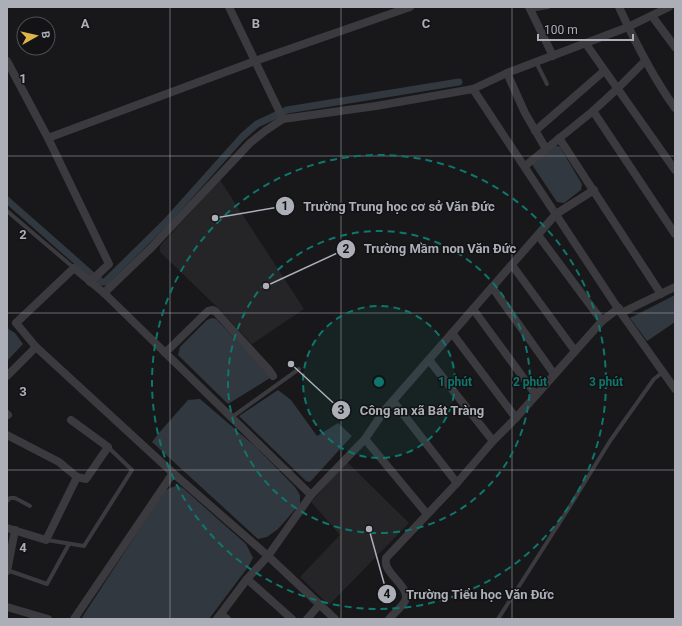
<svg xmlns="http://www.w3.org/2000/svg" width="682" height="626" viewBox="0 0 682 626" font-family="Roboto,sans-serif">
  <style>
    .built { fill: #252427 }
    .water { fill: #32383f }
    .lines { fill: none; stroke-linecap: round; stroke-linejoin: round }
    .canal { stroke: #32383f; stroke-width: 7 }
    .lane { stroke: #3a3a3f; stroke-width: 4 }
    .street { stroke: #3a3a3f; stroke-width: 8 }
    .grid { fill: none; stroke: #acafb8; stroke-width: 1; stroke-opacity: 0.55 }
    .ring { fill: none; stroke: #0f766e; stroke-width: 2; stroke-dasharray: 7 5 }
    .grid-label { font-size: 13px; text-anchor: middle; font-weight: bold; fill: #acafb8; stroke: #131315; stroke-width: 3; stroke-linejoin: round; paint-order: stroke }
    .centre { fill: #0f766e; stroke: #131315; stroke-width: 2 }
    .ring-label { font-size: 12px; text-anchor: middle; font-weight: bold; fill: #0f766e; stroke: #131315; stroke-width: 3; stroke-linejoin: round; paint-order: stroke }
    .leader { fill: none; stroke: #acafb8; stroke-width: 1.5 }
    .callout-dot { fill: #acafb8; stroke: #131315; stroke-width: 1.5 }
    .mark-label { font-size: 12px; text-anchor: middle; font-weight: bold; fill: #111 }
    .callout-label { font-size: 13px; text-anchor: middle; font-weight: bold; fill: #acafb8; stroke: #131315; stroke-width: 3; stroke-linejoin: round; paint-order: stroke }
  </style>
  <rect width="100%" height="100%" fill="#18181a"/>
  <g class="built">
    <polygon points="220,180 304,309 252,344 218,308 160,252 160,246"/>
    <polygon points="347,462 409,523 329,605 300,577 340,535 311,502"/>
  </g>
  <g class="water">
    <polygon points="555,145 560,147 582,184 581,190 564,203 557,202 533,166 533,162"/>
    <polygon points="675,295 675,322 647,341 630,318"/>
    <polygon points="212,318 216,319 267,372 270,378 228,404 178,355 180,347 207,320"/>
    <polygon points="7,328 15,333 23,344 7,361"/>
    <polygon points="278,390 291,400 317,436 338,423 352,436 310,482 306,481 239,416"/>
    <polygon points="200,399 256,447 295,487 300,495 300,504 278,529 267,537 258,539 152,442 158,434 188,400"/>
    <polygon points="178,485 184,489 246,544 253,558 248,567 209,619 81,619 165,490"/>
  </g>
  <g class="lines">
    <polyline class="canal" points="7,200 92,275 102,282 105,282 166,222 242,137 257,124 287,110 459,82"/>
    <g class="lane">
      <polyline points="530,10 548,7"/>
      <polyline points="536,62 547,84"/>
      <polyline points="7,211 74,268"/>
      <polyline points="232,417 299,369"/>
      <polyline points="7,501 10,498 15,498 30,506"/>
      <polyline points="47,540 84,546 132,470 108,447"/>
      <polyline points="7,570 47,584 69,544"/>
      <polyline points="498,619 567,511 610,441 654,379 663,372"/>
    </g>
    <g class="street">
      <polyline points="229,7 283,119"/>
      <polyline points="529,7 553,56"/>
      <path d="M619,7C635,42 652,76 675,108"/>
      <polyline points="652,16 675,47"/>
      <polyline points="586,44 675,170"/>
      <polyline points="7,61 48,138 109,264 90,282"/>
      <polyline points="507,73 525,113 546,149"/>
      <polyline points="473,89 621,313 675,389"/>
      <polyline points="593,111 675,234"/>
      <polyline points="535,131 604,71"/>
      <polyline points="48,138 255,61 410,7"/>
      <polyline points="559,138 661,294"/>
      <polyline points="525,166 593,111 617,89 645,61"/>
      <polyline points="538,235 602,321 619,308"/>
      <polyline points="512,265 575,351"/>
      <polyline points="492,287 554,374"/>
      <polyline points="104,293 151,248 250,143 265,131 283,119 376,106 473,89 507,73 628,27 669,7"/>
      <polyline points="473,309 536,395"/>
      <polyline points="621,313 675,287"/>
      <polyline points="452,333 516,418"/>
      <polyline points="165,353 208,311 213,310 215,311 269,370 273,376"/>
      <polyline points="429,360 493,441"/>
      <polyline points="7,376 36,347"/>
      <polyline points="393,401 457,483"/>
      <polyline points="7,414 8,415"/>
      <polyline points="7,435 59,462 77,477"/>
      <polyline points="365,439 427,514"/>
      <polyline points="311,495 104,293 74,268 16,323 36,347 173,473 268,556 335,619"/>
      <polyline points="7,528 46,540 77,477 86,479 108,447 71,420"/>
      <polyline points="7,571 15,530"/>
      <polyline points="247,579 292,619"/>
      <polyline points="7,607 48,619"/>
      <polyline points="221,614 227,619"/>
      <polyline points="74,619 173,473"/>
      <polyline points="217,619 247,579 268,556 311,495 365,439 384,411 556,214 594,190"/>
      <polyline points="307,619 320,604"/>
      <path d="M389,619C394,613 402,607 405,601C411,590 391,577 387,567C385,564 386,561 386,558L457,483L493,441L514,420L602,321"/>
    </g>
  </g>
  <path class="grid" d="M170,7V619M341,7V619M512,7V619M7,156H675M7,313H675M7,470H675"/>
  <circle cx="379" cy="382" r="76" fill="#0f766e" fill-opacity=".12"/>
  <g class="ring">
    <circle cx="379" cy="382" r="76"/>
    <circle cx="379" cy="382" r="151"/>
    <circle cx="379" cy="382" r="227"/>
  </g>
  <g class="grid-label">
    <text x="85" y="28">A</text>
    <text x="256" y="28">B</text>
    <text x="426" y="28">C</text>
    <text x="23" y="83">1</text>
    <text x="23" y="239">2</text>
    <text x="23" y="396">3</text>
    <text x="23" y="552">4</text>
  </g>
  <circle cx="379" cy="382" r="6" class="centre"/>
  <g class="ring-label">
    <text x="455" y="386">1 phút</text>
    <text x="530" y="386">2 phút</text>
    <text x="606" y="386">3 phút</text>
  </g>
  <path class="leader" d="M215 218L285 206M266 286L346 249M291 364L341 410M369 529L387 594"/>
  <g class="callout-dot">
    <circle cx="215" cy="218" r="4"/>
    <circle cx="266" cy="286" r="4"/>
    <circle cx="291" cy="364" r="4"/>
    <circle cx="369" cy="529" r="4"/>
    <circle cx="285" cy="206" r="10"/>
    <circle cx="346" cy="249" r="10"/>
    <circle cx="341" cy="410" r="10"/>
    <circle cx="387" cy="594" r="10"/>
  </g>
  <g class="mark-label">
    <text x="285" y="210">1</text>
    <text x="346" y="253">2</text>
    <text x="341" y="414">3</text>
    <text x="387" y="598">4</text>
  </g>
  <g class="callout-label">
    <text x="399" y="211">Trường Trung học cơ sở Văn Đức</text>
    <text x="440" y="253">Trường Mầm non Văn Đức</text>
    <text x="422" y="415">Công an xã Bát Tràng</text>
    <text x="480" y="599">Trường Tiểu học Văn Đức</text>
  </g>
  <rect width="682" height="626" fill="none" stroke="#acafb8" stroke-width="16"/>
  <g transform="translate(36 36) rotate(82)"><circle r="19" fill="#131315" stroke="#505156"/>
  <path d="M0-3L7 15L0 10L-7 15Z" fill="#e0b44b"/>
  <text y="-6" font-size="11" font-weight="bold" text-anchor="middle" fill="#acafb8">B</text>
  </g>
  <path d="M538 34v6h95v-6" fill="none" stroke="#acafb8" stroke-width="2"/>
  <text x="544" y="34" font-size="12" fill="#acafb8" stroke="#131315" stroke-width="3" paint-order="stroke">100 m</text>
</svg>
